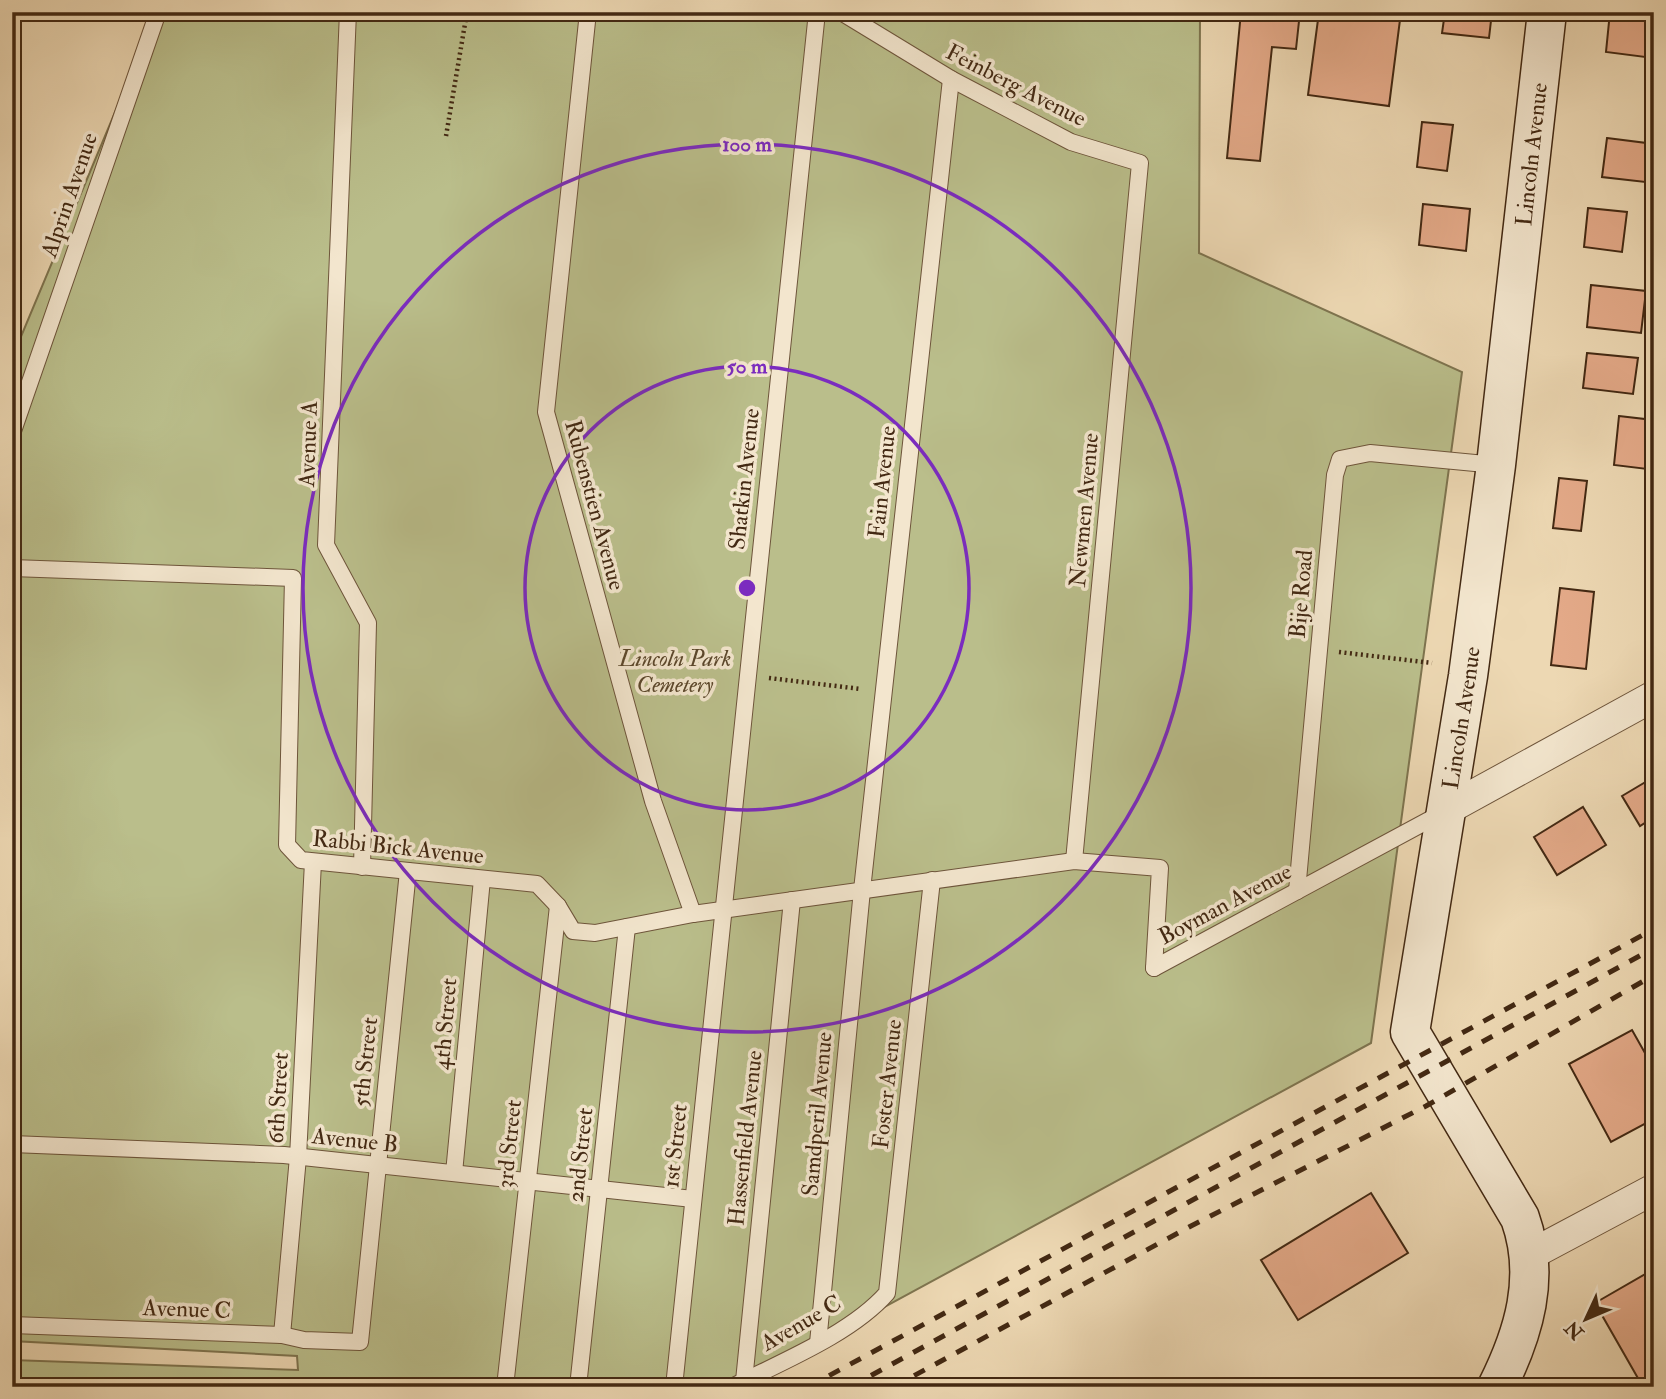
<svg xmlns="http://www.w3.org/2000/svg" width="1666" height="1399" viewBox="0 0 1666 1399" font-family="'IM FELL Double Pica',serif">
  <style>
    .green { fill: #babe8b; stroke: #7e744f; stroke-width: 2 }
    .building { fill: #e4aa89; stroke: #432913; stroke-width: 2 }
    .lines { fill: none; stroke-linecap: round; stroke-linejoin: round }
    .lane-casing { stroke: #6e553b; stroke-width: 18 }
    .street-casing { stroke: #6e553b; stroke-width: 32 }
    .secondary-casing { stroke: #432913; stroke-width: 41 }
    .path { stroke: #432913; stroke-width: 4.5; stroke-dasharray: 2 3.5; stroke-linecap: butt }
    .lane { stroke: #f3e6ce; stroke-width: 16 }
    .street { stroke: #f3e6ce; stroke-width: 30 }
    .secondary { stroke: #f3e6ce; stroke-width: 38 }
    .rail { stroke: #432913; stroke-width: 5; stroke-dasharray: 12 12; stroke-linecap: butt }
    .ring { fill: none; stroke: #7b2cbf; stroke-width: 3.5 }
    .labels { text-anchor: middle; dominant-baseline: central; stroke-width: 7; stroke-linejoin: round; paint-order: stroke }
    .street-label { font-size: 23px; fill: #432913; stroke: #f3e6ce }
    .park-label { font-size: 23px; font-style: italic; fill: #5b472b; stroke: #f3e6ce }
    .centre { fill: #7b2cbf; stroke: #f3e6ce; stroke-width: 3.5 }
    .ring-label { font-size: 21px; text-anchor: middle; font-weight: bold; fill: #7b2cbf; stroke: #f3e6ce; stroke-width: 7; stroke-linejoin: round; paint-order: stroke }
  </style>
  <rect width="100%" height="100%" fill="#edd8b3"/>
  <filter id="stains"><feTurbulence type="fractalNoise" baseFrequency=".00286" numOctaves="4"/><feColorMatrix values="0 0 0 0 .2 0 0 0 0 .09 0 0 0 0 .02 0 0 0 .5 -.17"/></filter>
  <radialGradient id="worn" r=".72"><stop offset=".6" stop-color="#630" stop-opacity="0"/><stop offset="1" stop-color="#630" stop-opacity=".3"/></radialGradient>
  <polygon class="green" points="157,12 1200,12 1199,253 1462,372 1371,1043 737,1387 12,1387 12,1360 298,1370 297,1356 12,1341 12,358"/>
  <g class="building">
    <polygon points="1241,12 1300,12 1296,49 1272,47 1260,161 1227,158"/>
    <polygon points="1319,12 1401,12 1389,106 1308,95"/>
    <polygon points="1445,12 1492,12 1489,38 1442,33"/>
    <polygon points="1610,12 1650,14 1645,57 1606,52"/>
    <polygon points="1422,122 1453,125 1447,171 1417,167"/>
    <polygon points="1607,138 1654,144 1654,183 1602,177"/>
    <polygon points="1423,204 1470,209 1466,251 1419,245"/>
    <polygon points="1588,208 1627,212 1622,252 1584,247"/>
    <polygon points="1591,285 1646,291 1641,333 1587,327"/>
    <polygon points="1587,353 1638,358 1633,394 1583,388"/>
    <polygon points="1619,416 1653,420 1647,469 1614,465"/>
    <polygon points="1559,478 1587,481 1581,531 1553,528"/>
    <polygon points="1560,588 1594,592 1586,669 1551,665"/>
    <polygon points="1654,777 1654,817 1640,826 1622,796"/>
    <polygon points="1583,807 1606,845 1557,875 1534,837"/>
    <polygon points="1632,1030 1654,1069 1654,1119 1611,1142 1569,1064"/>
    <polygon points="1371,1193 1408,1253 1298,1320 1261,1260"/>
    <polygon points="1654,1269 1654,1387 1643,1387 1595,1303"/>
  </g>
  <g class="lines">
    <g class="lane-casing">
      <g id="lane">
        <polyline points="348,12 326,545 368,623 362,867"/>
        <polyline points="588,12 546,412 653,801 693,914"/>
        <polyline points="841,12 951,79 1071,142 1140,163 1074,861"/>
        <polyline points="12,434 158,12"/>
        <polyline points="12,568 293,578 287,845 301,860 537,884 558,906 573,931 595,933 693,914 1074,861 1160,868 1154,968"/>
        <polyline points="1297,891 1335,475 1340,459 1370,453 1496,465"/>
        <polyline points="1154,968 1442,813"/>
        <polyline points="12,1144 284,1155 693,1199"/>
        <polyline points="454,1173 482,879"/>
        <polyline points="12,1325 282,1335 304,1340 360,1342 408,871"/>
        <polyline points="282,1335 298,1157 313,862"/>
        <polyline points="818,1343 862,890 951,79"/>
        <polyline points="744,1381 792,900"/>
        <polyline points="505,1387 558,906"/>
        <polyline points="578,1387 627,927"/>
        <polyline points="674,1387 817,12"/>
        <path d="M732,1387C781,1362 851,1334 887,1293L932,880"/>
      </g>
    </g>
    <g class="street-casing">
      <g id="street">
        <polyline points="1448,809 1654,696"/>
        <polyline points="1530,1255 1654,1189"/>
      </g>
    </g>
    <g class="secondary-casing">
      <g id="secondary">
        <path id="s1" d="M1497,1387C1524,1333 1541,1277 1520,1218L1410,1032L1468,676L1496,465L1547,12"/>
      </g>
    </g>
    <g class="path">
      <polyline points="446,136 467,12"/>
      <polyline points="1339,652 1432,663"/>
      <polyline points="769,678 861,689"/>
    </g>
    <use href="#lane" class="lane"/>
    <use href="#street" class="street"/>
    <use href="#secondary" class="secondary"/>
    <g class="rail">
      <polyline points="808,1387 1654,929"/>
      <polyline points="850,1387 1654,948"/>
      <polyline points="893,1387 1191,1226 1426,1106 1654,975"/>
    </g>
  </g>
  <g class="ring">
    <circle cx="747" cy="588" r="222"/>
    <circle cx="747" cy="588" r="444"/>
  </g>
  <g class="labels">
    <g class="street-label">
      <text transform="translate(1016 85) rotate(27)">Feinberg Avenue</text>
      <text stroke="none"><textPath href="#s1" startOffset="1278">Lincoln Avenue</textPath></text>
      <text transform="translate(69 195) rotate(-71)">Alprin Avenue</text>
      <text transform="translate(308 444) rotate(-88)">Avenue A</text>
      <text transform="translate(744 479) rotate(-84)">Shatkin Avenue</text>
      <text transform="translate(882 482) rotate(-84)">Fain Avenue</text>
      <text transform="translate(595 505) rotate(75)">Rubenstien Avenue</text>
      <text transform="translate(1084 510) rotate(-85)">Newmen Avenue</text>
      <text transform="translate(1301 594) rotate(-85)">Bije Road</text>
      <text stroke="none"><textPath href="#s1" startOffset="710">Lincoln Avenue</textPath></text>
      <text transform="translate(398 847) rotate(6)">Rabbi Bick Avenue</text>
      <text transform="translate(1225 904) rotate(-28)">Boyman Avenue</text>
      <text transform="translate(445 1024) rotate(-85)">4th Street</text>
      <text transform="translate(365 1062) rotate(-84)">5th Street</text>
      <text transform="translate(887 1084) rotate(-84)">Foster Avenue</text>
      <text transform="translate(278 1098) rotate(-87)">6th Street</text>
      <text transform="translate(817 1114) rotate(-85)">Samdperil Avenue</text>
      <text transform="translate(745 1138) rotate(-84)">Hassenfield Avenue</text>
      <text transform="translate(355 1140) rotate(6)">Avenue B</text>
      <text transform="translate(509 1144) rotate(-84)">3rd Street</text>
      <text transform="translate(675 1146) rotate(-84)">1st Street</text>
      <text transform="translate(580 1155) rotate(-84)">2nd Street</text>
      <text transform="translate(187 1309) rotate(2)">Avenue C</text>
      <text transform="translate(801 1323) rotate(-30)">Avenue C</text>
    </g>
    <g class="park-label">
      <text x="675" y="658">Lincoln Park<tspan x="675" dy="26">Cemetery</tspan></text>
    </g>
  </g>
  <circle cx="747" cy="588" r="10" class="centre"/>
  <g class="ring-label">
    <text x="747" y="151">100 m</text>
    <text x="747" y="373">50 m</text>
  </g>
  <rect width="1666" height="1399" fill="none" stroke="#edd8b3" stroke-width="42"/>
  <rect x="14" y="14" width="1638" height="1371" fill="none" stroke="#432913" stroke-width="3.5"/>
  <rect x="21" y="21" width="1624" height="1357" fill="none" stroke="#432913" stroke-width="2"/>
  <g transform="translate(1586 1319) rotate(226)" stroke="#f3e6ce" stroke-width="5" paint-order="stroke">
  <path d="M0-5L12 26L0 18L-12 26Z" fill="#432913"/>
  <text y="-10" font-size="19" font-weight="bold" text-anchor="middle" fill="#432913">N</text>
  </g>
  <rect width="100%" height="100%" filter="url(#stains)"/>
  <rect width="100%" height="100%" fill="url(#worn)"/>
</svg>
